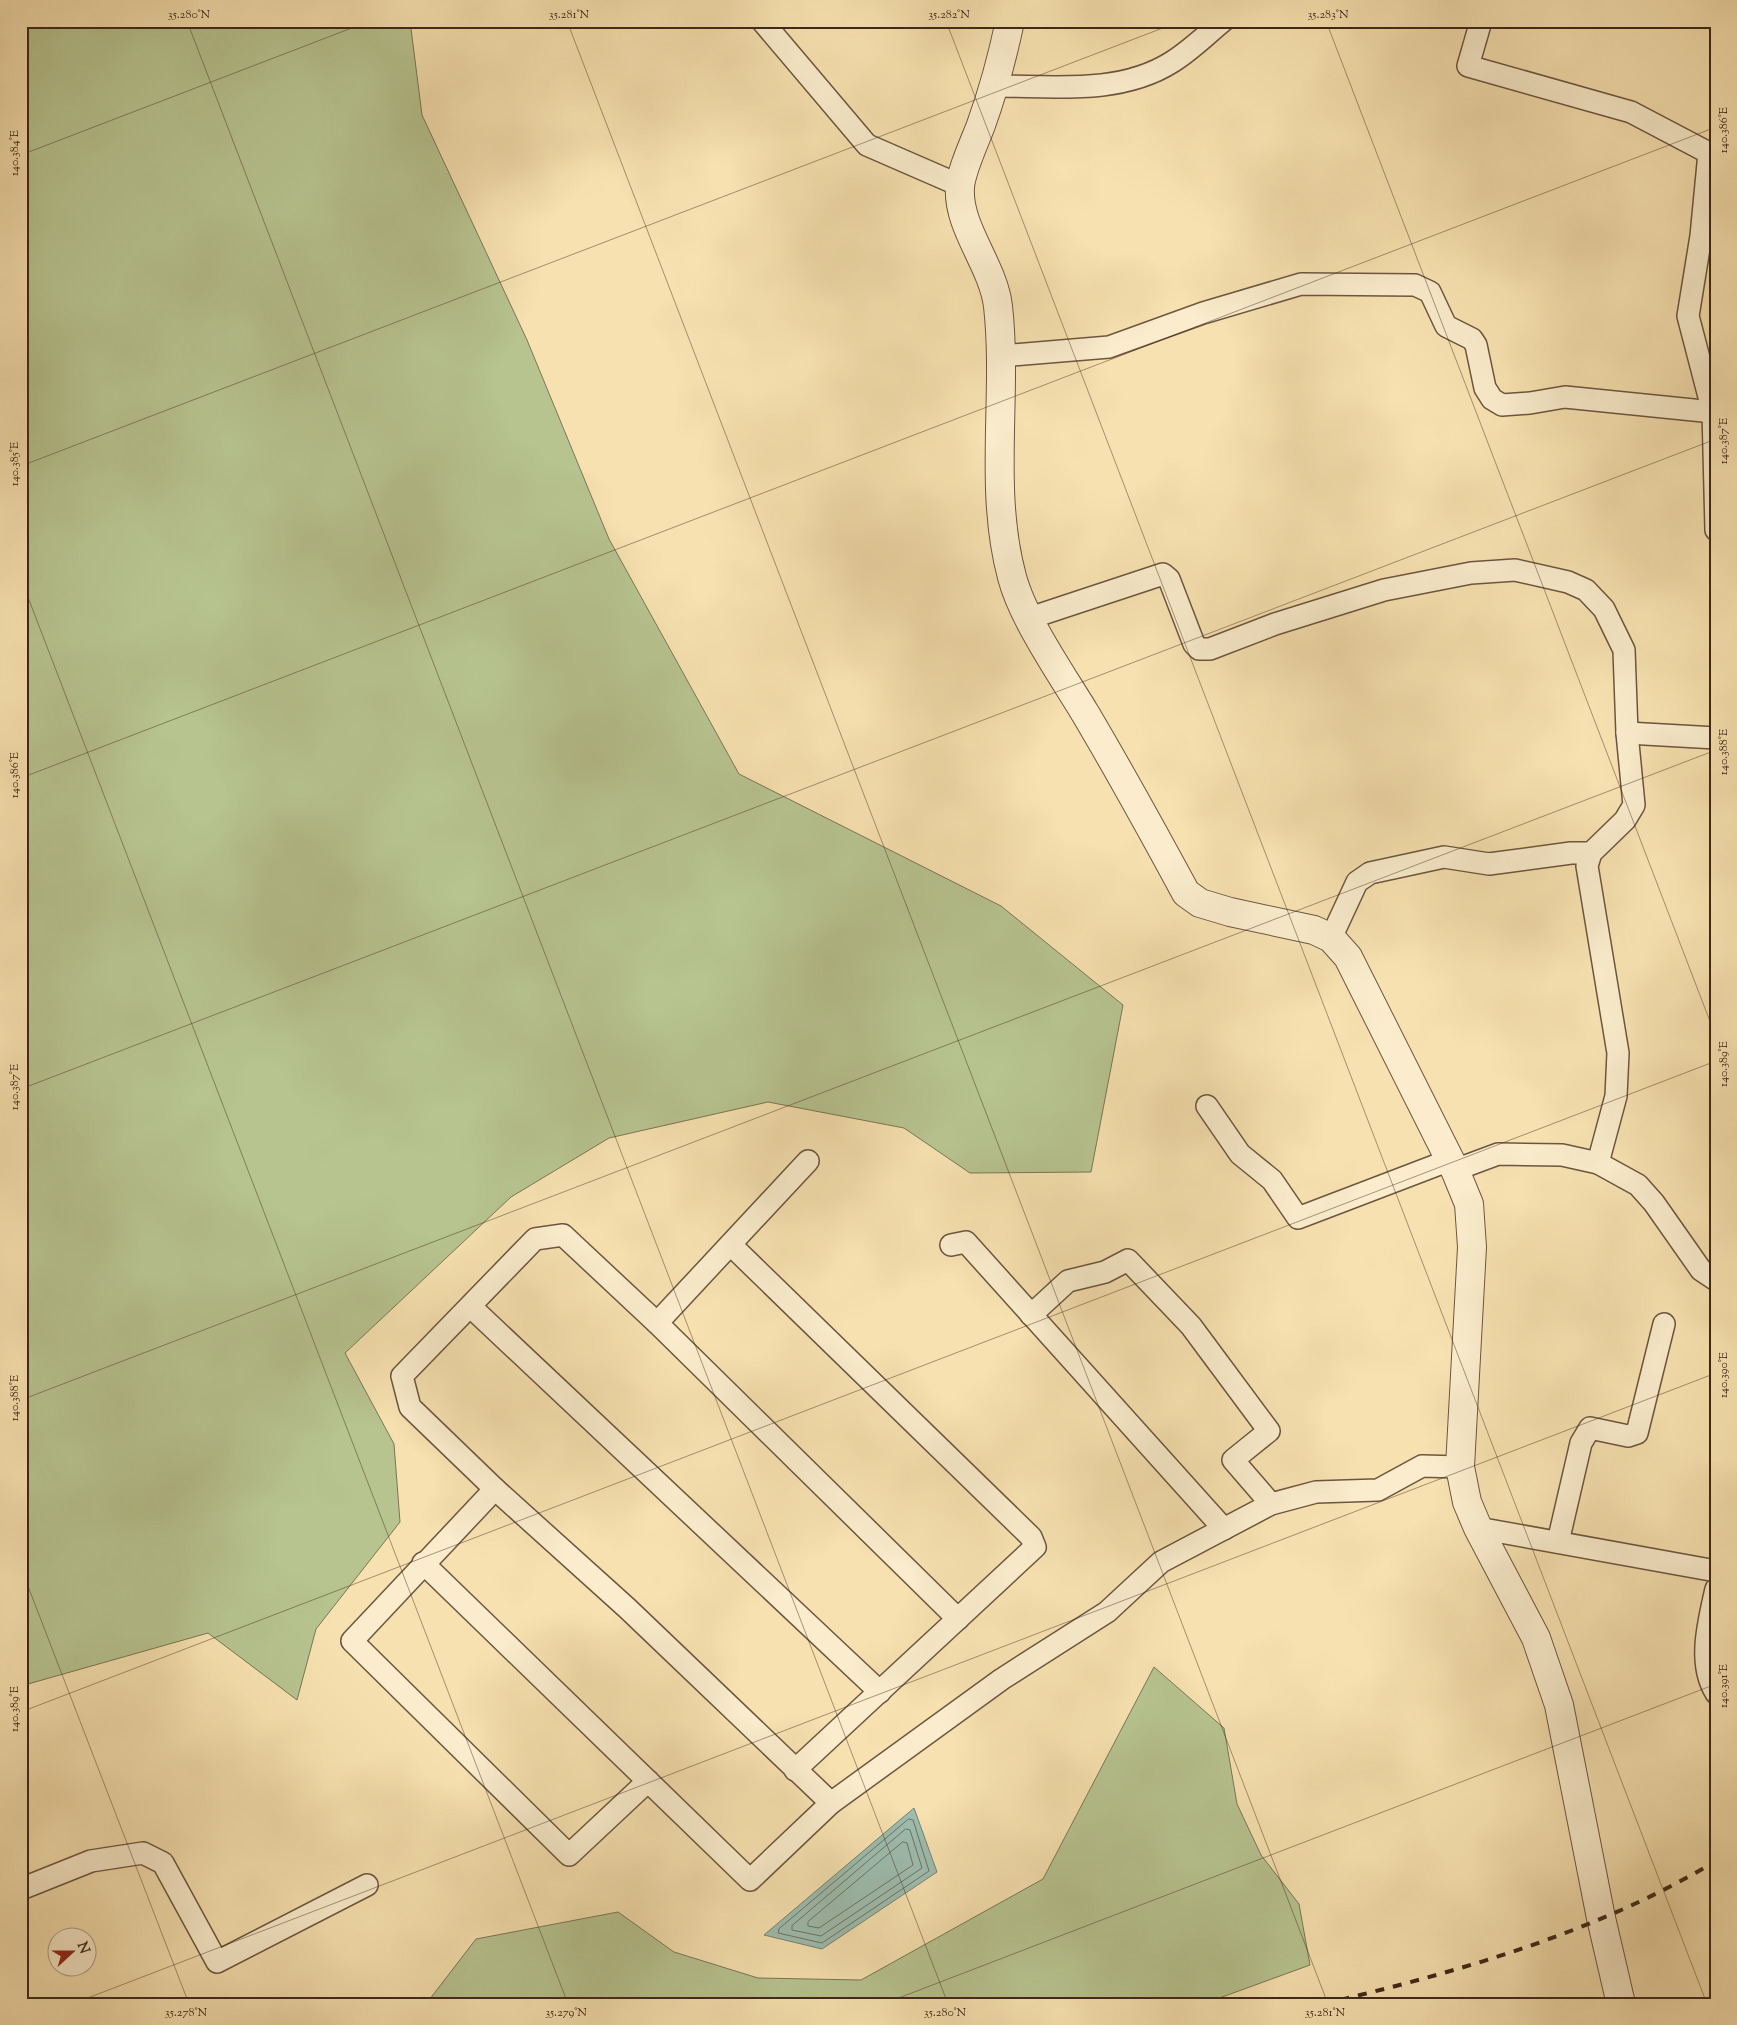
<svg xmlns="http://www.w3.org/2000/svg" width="1737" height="2025" viewBox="0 0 1737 2025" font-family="'Sorts Mill Goudy',serif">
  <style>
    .green { fill: #b7c490; stroke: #7a7654 }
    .water { fill: #9dbdaf; stroke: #778173 }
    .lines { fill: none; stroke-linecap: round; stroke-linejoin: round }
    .shore { stroke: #6d7264; stroke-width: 1 }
    .minor-casing { stroke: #6c563f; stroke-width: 24 }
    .tertiary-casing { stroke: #6c563f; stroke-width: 30 }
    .minor { stroke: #faeccc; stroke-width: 21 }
    .tertiary { stroke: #faeccc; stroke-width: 28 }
    .rail { stroke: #3d2719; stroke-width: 4; stroke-dasharray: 9 9; stroke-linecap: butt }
    .ticks { fill: none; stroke: #3d2719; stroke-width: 1; stroke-opacity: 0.45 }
    .neatline { fill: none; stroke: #3d2719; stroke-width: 2 }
    .ticks-label { font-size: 12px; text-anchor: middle; fill: #3d2719 }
  </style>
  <rect width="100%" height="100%" fill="#f7e1b0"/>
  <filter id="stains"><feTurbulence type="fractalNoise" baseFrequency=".004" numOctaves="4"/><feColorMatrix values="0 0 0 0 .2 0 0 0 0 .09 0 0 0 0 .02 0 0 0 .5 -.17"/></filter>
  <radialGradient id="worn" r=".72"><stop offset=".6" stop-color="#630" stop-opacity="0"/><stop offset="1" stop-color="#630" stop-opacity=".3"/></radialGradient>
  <g class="green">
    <polygon points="21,21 410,21 422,115 527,340 609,539 739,774 1001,906 1123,1005 1091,1172 970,1173 904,1128 768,1102 609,1138 511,1197 345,1353 394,1444 400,1522 316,1629 297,1700 208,1633 21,1686"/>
    <polygon points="1154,1667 1224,1728 1237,1804 1261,1855 1299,1904 1310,1965 1203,2004 426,2004 476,1939 618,1912 674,1952 758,1978 861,1980 1043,1879"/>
  </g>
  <polygon class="water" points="914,1808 937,1872 822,1949 764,1935"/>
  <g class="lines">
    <g class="shore">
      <polygon points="909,1819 913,1820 929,1871 822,1943 778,1933 779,1929"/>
      <polygon points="906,1829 910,1830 922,1868 821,1936 792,1930 792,1926"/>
      <polygon points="903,1842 907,1843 913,1865 819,1928 808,1926 808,1922"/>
    </g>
    <g class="minor-casing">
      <g id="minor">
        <polyline points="762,21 867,145 959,185"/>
        <polyline points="1481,21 1468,66 1631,112 1709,153 1701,236 1688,316 1713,412 1716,530"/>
        <path d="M995,86C1054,86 1120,95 1172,62C1190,51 1206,35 1223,21"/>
        <polyline points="1000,356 1109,347 1203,313 1301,284 1415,285 1430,292 1446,326 1472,339 1476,345 1485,388 1492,399 1502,405 1530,403 1565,397 1713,412"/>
        <polyline points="1030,618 1163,574 1169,579 1194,644 1199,649 1210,649 1275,624 1384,590 1471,573 1515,570 1568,582 1586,590 1604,609 1624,650 1627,733 1634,805 1625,820 1591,853 1587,866 1618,1053 1616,1096 1598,1163"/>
        <polyline points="1627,733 1716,738"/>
        <polyline points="1331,938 1357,882 1370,873 1444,857 1489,864 1571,853 1591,853"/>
        <polyline points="1207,1106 1240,1154 1272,1180 1298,1218 1450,1160"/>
        <polyline points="1455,1170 1498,1154 1562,1155 1598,1163 1638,1185 1654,1203 1701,1270 1716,1280"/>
        <polyline points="731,1245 1031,1537 1035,1547 795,1770"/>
        <polyline points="951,1245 966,1242 1224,1529"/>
        <polyline points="471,1307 880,1692"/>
        <polyline points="1031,1315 1068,1281 1105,1272 1128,1260 1191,1326 1269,1431 1233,1460 1271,1504"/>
        <polyline points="657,1323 808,1161"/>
        <polyline points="495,1489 352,1641 569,1855 648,1781"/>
        <polyline points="1478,1528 1716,1571"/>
        <polyline points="1558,1542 1581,1443 1590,1428 1628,1436 1637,1433 1664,1324"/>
        <polyline points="423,1563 750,1880 831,1803 1002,1679 1107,1612 1161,1562 1271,1504 1316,1492 1378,1490 1422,1466 1460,1467"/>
        <path d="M1716,1589C1709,1621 1697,1663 1716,1693"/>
        <polyline points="831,1803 627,1608 495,1489 410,1407 402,1376 535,1239 563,1235 657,1323 958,1619"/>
        <polyline points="21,1889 91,1861 143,1853 163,1863 217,1962 367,1885"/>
      </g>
    </g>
    <g class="tertiary-casing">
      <path id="tertiary" d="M1010,21C1002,59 994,89 981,125C975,141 961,171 960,187C957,227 993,265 998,306C1008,396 988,488 1012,577C1023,619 1062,675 1085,713C1120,772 1153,832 1186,893L1200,903L1230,912L1314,930L1331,938L1348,957L1455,1170L1469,1204L1472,1247L1460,1467L1467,1502L1478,1528L1536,1638L1559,1705L1601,1918L1621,2004"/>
    </g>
    <use href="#minor" class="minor"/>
    <use href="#tertiary" class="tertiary"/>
    <path class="rail" d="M1323,2004C1458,1972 1596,1933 1716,1861"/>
  </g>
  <path class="ticks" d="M187,21L948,2004M567,21L1328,2004M946,21L1707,2004M1326,21L1716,1037M1706,21L1716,48M21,155L370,21M21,466L1181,21M21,579L568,2004M21,778L1716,127M21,1089L1716,439M21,1400L1716,750M21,1568L189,2004M21,1712L1716,1061M72,2004L1716,1373M883,2004L1716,1684M1694,2004L1716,1995"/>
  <rect width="1737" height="2025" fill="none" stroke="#f7e1b0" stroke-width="55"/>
  <g transform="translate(72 1952) rotate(69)"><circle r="24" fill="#faeccc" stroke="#ae9d84"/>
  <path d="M0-4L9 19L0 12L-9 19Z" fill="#8f2418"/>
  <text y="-8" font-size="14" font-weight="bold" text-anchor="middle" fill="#3d2719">N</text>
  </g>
  <rect x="28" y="28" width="1682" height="1970" class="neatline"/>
  <g class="ticks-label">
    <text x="189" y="18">35.280°N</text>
    <text x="569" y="18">35.281°N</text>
    <text x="949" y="18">35.282°N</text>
    <text x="1328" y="18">35.283°N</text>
    <text transform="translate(1723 130) rotate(-90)" y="4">140.386°E</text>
    <text transform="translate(14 153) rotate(-90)" y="4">140.384°E</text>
    <text transform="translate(1723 441) rotate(-90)" y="4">140.387°E</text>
    <text transform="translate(14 464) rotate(-90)" y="4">140.385°E</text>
    <text transform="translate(1723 752) rotate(-90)" y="4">140.388°E</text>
    <text transform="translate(14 775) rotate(-90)" y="4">140.386°E</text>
    <text transform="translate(1723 1064) rotate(-90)" y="4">140.389°E</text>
    <text transform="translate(14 1087) rotate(-90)" y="4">140.387°E</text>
    <text transform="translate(1723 1375) rotate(-90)" y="4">140.390°E</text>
    <text transform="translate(14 1398) rotate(-90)" y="4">140.388°E</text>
    <text transform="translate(1723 1686) rotate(-90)" y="4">140.391°E</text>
    <text transform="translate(14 1709) rotate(-90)" y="4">140.389°E</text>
    <text x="186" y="2016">35.278°N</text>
    <text x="566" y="2016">35.279°N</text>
    <text x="945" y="2016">35.280°N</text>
    <text x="1325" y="2016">35.281°N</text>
  </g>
  <rect width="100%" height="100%" filter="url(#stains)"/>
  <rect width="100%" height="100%" fill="url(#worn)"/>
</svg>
